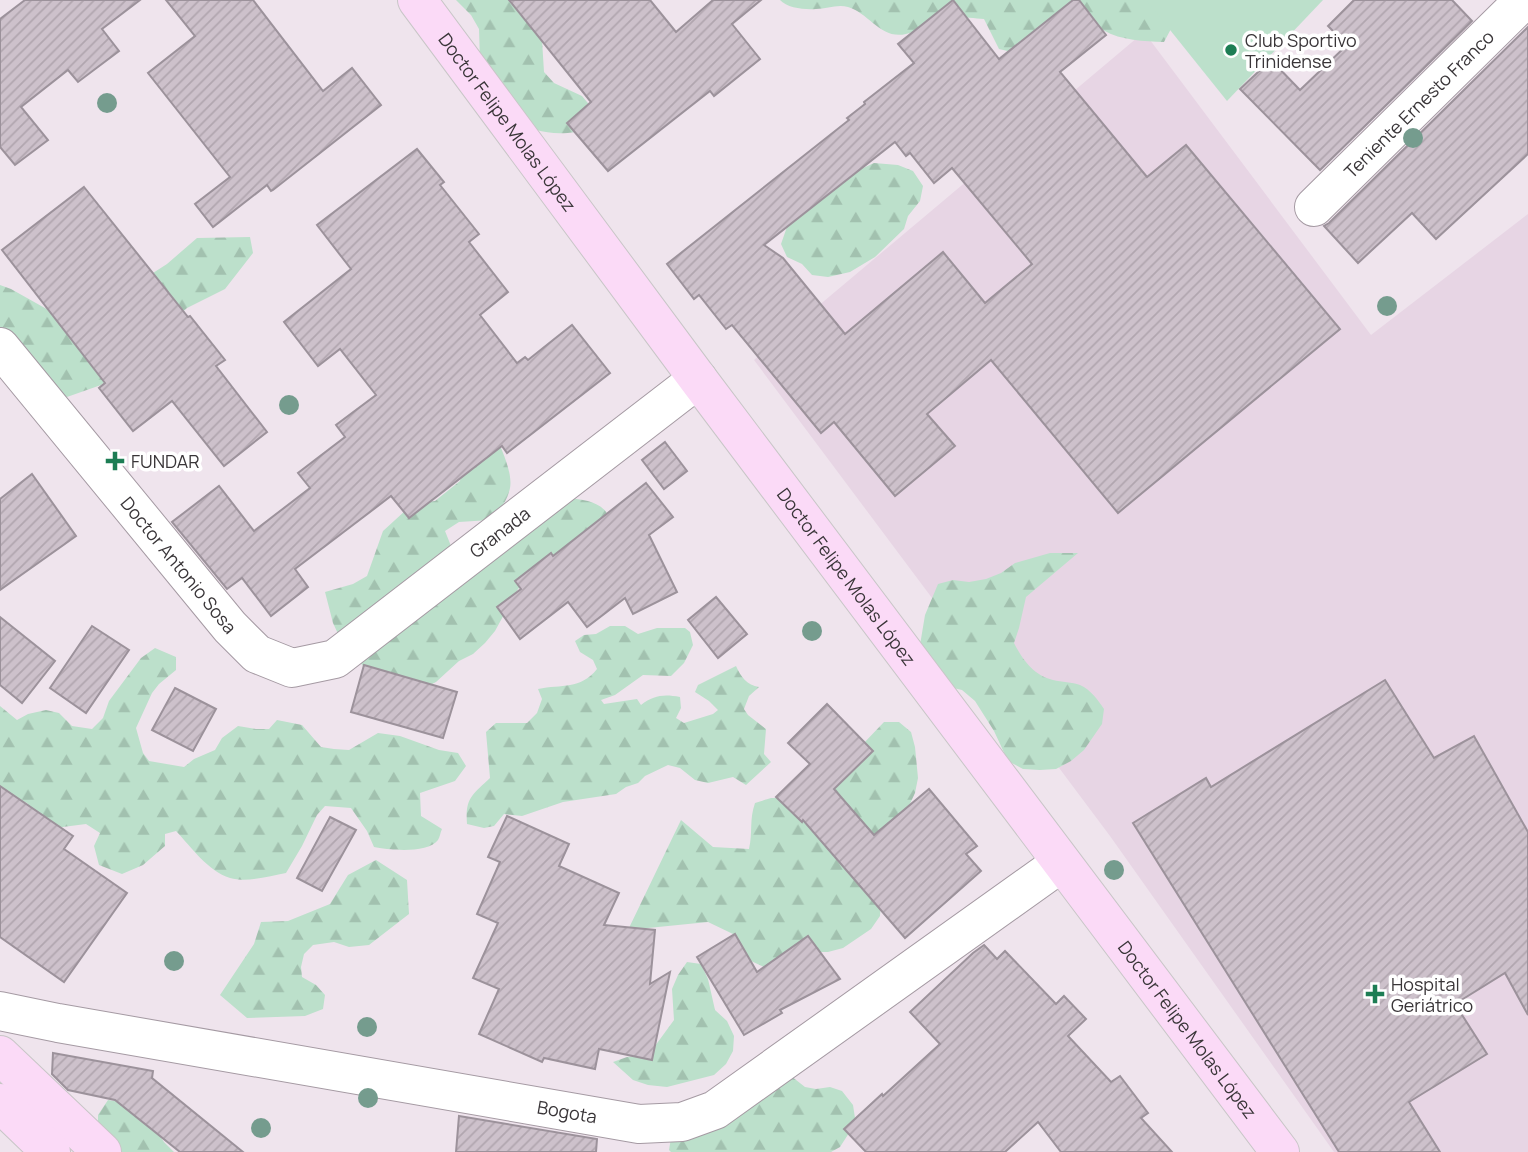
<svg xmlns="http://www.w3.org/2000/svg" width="1528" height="1152" viewBox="0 0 1528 1152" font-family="Manrope,sans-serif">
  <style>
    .built { fill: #e7d5e4 }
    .forest { fill: url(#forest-firs) }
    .green { fill: #bce0cb }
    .building { fill: url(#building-hatch); stroke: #9c929b; stroke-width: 2; fill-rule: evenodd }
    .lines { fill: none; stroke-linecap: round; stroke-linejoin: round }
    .minor-casing { stroke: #a59aa3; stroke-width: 40 }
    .major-casing { stroke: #c8c6c7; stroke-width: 40 }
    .minor { stroke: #fff; stroke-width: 38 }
    .major { stroke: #fbdaf7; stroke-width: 38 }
    .tree { fill: #759c8e }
    .poi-dot { fill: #1d7d54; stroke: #fff; stroke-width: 2.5 }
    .labels { text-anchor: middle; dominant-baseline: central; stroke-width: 7; stroke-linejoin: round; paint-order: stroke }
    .poi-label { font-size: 18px; fill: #393538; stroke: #fff; text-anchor: start }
    .street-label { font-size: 18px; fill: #393538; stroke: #fff }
  </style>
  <defs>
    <pattern id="forest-firs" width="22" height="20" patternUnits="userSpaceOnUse" patternTransform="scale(1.75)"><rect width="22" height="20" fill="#bce0cb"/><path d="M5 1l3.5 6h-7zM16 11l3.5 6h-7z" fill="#a2c1af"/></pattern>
    <pattern id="building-hatch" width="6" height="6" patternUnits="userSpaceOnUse" patternTransform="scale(1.75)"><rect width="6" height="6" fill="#cdc1cb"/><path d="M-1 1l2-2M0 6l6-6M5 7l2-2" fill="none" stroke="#b1a6af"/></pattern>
  </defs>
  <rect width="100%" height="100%" fill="#efe4ed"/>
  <polygon class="built" points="1144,32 1371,335 1528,214 1528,1152 1334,1152 1110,836 754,360"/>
  <g class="forest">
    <path d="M456,0H519L542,40L544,72L554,83L582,96L592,108L576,132C549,136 535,130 510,121L480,61L479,29L471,15Z"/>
    <path d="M780,0H1161L1172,27L1164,42C1144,41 1122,41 1103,30C1094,24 1086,15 1078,7L1062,8L1016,53L999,49L984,19C970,18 949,15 935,19C925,23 916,32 906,34C881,40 869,13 848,7C837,4 827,9 816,9C805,10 787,8 780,0Z"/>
    <polygon points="874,163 898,165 913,171 923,186 920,201 908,216 904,229 875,257 850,272 828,277 812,275 802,264 787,257 781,244 788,224 850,174"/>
    <polygon points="250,237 253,253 225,289 187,308 101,385 67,397 12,361 0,350 0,285 11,289 52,312 114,298 167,264 197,238"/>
    <path d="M488,419C496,438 516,473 509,492C506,503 498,512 490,520L459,522L445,531L451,546L569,498C583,500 602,501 609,517C611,522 610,530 610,535L539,565L518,589L495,631L485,643L473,654L459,661L436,682L422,689L372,677L340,638L333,623L325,592L353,584L367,576L383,531L406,510L421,503L435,501L460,481L463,465Z"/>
    <path d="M1050,553H1078L1026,597L1019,628L1014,643C1022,659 1034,676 1053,680C1062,682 1072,682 1080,685C1091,690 1098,700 1104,709L1102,724L1084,750L1071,761L1056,769L1040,770L1023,769L1008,761L994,731L975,701L962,690L945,686L919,651L925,615L938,584L953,580L969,582L986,579L1001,573L1015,563Z"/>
    <path d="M610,626H625L638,634L657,628H685L690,632L693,645L684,663L671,676L643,675L615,695L601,700L604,704L637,699L641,705C654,695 664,694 680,697L681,708L676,718L684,723L713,714L718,710L709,701L695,692L698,685L736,666C741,677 747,685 759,687L749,696L744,709L748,715L766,729L764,754L771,762L746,785L733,777L708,783L695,780L680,768L668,765L645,776L638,783L626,787L616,794L563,802L522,816L504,814L494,826L484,828L467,824C465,798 472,795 490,778L486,732L496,723H527L537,713L542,699L538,689C562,684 580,690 597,669L593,660L580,652L575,641L584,635L596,634Z"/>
    <path d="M155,648L176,657V670L159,684L152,693L136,728L143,753L149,761L184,767L194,759L215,750L222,738L238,726L256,729H269L277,720L302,725L321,747L334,749L349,750L378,733L400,736L439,750L458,753L466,766L455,781L420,793L421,816L442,829C440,833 440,837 438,840C428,854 388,850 374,847L367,831L351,808L325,806L317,815L302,846L286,873C269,876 247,883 230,878C208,871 191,847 176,831L165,834V846L143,865L122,874L99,865L94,846L100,833L86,824L55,828L37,817L27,803L0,791V706L17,720L28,714L46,710L59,713L72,726L92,729L103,718L109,701L141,658Z"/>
    <path d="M884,722H899L911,732L915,747L918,778L915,793L908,808L887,833L840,846L839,862L881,901L880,916L871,929L843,948L828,952H812L766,968L751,961L733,934L708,922L628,930L681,820L713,847L749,849C753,832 749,820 755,803L771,798H801L862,745Z"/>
    <polygon points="376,860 407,880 409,914 369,945 349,947 334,942 313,945 304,954 301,967 302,977 316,985 325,995 323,1009 305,1016 247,1018 220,995 254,944 261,922 288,921 330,904 348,875"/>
    <polygon points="687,962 701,964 708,979 715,1010 727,1021 734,1036 733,1051 726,1064 714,1075 667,1087 648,1085 633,1080 613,1062 627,1057 642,1055 655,1046 674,1020 672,989 678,975"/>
    <polygon points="791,1076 805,1087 816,1089 830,1087 842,1091 853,1105 855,1118 849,1133 840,1147 831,1152 671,1152 669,1150 671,1138"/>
    <polygon points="108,1100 139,1105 164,1142 174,1152 104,1152 98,1132 98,1115"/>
  </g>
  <polygon class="green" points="1146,0 1323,0 1227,101"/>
  <g class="building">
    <polygon points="25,0 140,0 102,29 119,51 78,82 68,70 21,107 48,140 15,165 0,147 0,19"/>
    <polygon points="166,0 253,0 323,91 352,68 381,105 273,190 271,191 267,185 213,227 195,204 230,177 148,73 195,36"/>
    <polygon points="509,0 650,0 676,32 713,0 761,0 732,24 760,59 714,96 710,91 608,171 567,123 591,102"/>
    <path d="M953,0L999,59L1073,0H1079L1106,35L1060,72L1147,177L1186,145L1340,329L1118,513L991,360L927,414L955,446L895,496L834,422L821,433L732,325L726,329L699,295L694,299L667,264L849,120L847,118L865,104L864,102L914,63L898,44ZM895,142L906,156L910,153L934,183L952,168L1032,264L985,303L943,252L845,334L783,258L764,245Z"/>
    <polygon points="1354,0 1452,0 1472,21 1320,170 1240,89 1271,60 1300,90 1347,45 1328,26"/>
    <polygon points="1528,27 1528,154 1436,239 1412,213 1358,263 1324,226 1329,223"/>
    <polygon points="417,149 444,182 440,185 479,234 469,242 508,292 480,315 517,363 525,357 528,360 572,325 610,373 507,453 502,446 409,518 391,496 295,569 308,587 271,616 242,578 227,589 172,522 219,486 254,531 310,488 298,473 345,437 336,425 376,395 340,349 318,366 284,322 351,269 317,225"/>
    <polygon points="84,187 188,317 190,316 225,360 216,366 267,432 224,466 172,401 133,431 99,388 105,383 2,250"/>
    <polygon points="665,442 687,471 664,489 642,460"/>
    <polygon points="32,474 76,536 0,590 0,499"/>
    <polygon points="646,483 673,517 649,535 677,592 633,614 625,598 587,627 568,602 520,639 497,607 521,589 515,581 551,553 553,556"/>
    <polygon points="716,597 747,634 718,658 688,620"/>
    <polygon points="0,617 55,661 22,703 0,685"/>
    <polygon points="92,626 129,650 86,713 50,688"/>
    <polygon points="364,665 457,692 443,738 351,712"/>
    <polygon points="1385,680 1434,758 1474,736 1528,832 1528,1015 1505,973 1455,1004 1487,1054 1409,1102 1440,1152 1339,1152 1133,823 1206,778 1211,787"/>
    <polygon points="175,688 216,709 193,751 152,730"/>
    <polygon points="827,704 873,751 834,789 874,835 929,789 977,846 966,854 981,871 905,938 803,820 802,822 776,797 810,764 788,743"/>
    <polygon points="0,786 73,836 64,849 127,893 64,982 0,937"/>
    <polygon points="507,816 569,844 559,866 619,893 604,925 655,930 650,984 670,972 652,1060 599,1049 595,1069 544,1058 542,1062 479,1034 499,989 473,978 498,923 477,914 500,862 488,857"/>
    <polygon points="330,817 356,830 322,891 297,878"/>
    <polygon points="735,934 757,972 808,936 840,979 780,1010 782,1013 744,1035 697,957"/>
    <polygon points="984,945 997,959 1005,951 1056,1004 1064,996 1086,1019 1068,1036 1111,1082 1120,1076 1148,1113 1141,1118 1172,1152 1061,1152 1038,1122 1005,1152 866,1152 844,1129 882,1094 883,1096 940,1044 910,1012 973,953"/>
    <polygon points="53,1053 153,1071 152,1078 243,1152 180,1152 115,1100 68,1090 52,1074"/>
    <polygon points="459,1116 597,1139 596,1152 456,1152"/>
  </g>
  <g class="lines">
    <g class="minor-casing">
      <g id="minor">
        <path id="s1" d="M1314,207L1524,0"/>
        <path id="s2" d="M0,347L230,627L257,654L292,668L335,659L698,379"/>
        <path id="s3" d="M0,1011L58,1023L639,1124L682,1122L715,1110L1061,863"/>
      </g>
    </g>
    <g class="major-casing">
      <g id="major">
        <path id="s4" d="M417,0L698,379L1280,1152"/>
        <polyline points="0,1055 102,1152"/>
        <polyline points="0,1103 51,1152"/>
      </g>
    </g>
    <use href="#minor" class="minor"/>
    <use href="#major" class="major"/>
  </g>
  <g class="tree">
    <circle cx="107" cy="103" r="10"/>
    <circle cx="1413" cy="138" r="10"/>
    <circle cx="1387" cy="306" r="10"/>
    <circle cx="289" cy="405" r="10"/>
    <circle cx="812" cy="631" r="10"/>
    <circle cx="1114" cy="870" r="10"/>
    <circle cx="174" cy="961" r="10"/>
    <circle cx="367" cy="1027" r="10"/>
    <circle cx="368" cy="1098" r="10"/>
    <circle cx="261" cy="1128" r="10"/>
  </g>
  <g class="poi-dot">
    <circle cx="1231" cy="50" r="7"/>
    <path d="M111.5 450.5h7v7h7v7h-7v7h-7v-7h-7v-7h7z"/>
    <path d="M1371.5 983.5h7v7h7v7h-7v7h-7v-7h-7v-7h7z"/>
  </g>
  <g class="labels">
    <g class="poi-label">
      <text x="1245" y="40">Club Sportivo<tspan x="1245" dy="21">Trinidense</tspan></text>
      <text x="131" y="461">FUNDAR</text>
      <text x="1391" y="984">Hospital<tspan x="1391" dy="21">Geriátrico</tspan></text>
    </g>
    <g class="street-label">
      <text stroke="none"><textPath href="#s1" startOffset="147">Teniente Ernesto Franco</textPath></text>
      <text stroke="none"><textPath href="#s4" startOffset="152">Doctor Felipe Molas López</textPath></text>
      <text stroke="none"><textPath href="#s2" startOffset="690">Granada</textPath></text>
      <text stroke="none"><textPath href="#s2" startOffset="282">Doctor Antonio Sosa</textPath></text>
      <text stroke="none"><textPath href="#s4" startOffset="719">Doctor Felipe Molas López</textPath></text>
      <text stroke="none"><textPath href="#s4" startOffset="1286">Doctor Felipe Molas López</textPath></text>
      <text stroke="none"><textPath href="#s3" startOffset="576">Bogota</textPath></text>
    </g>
  </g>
</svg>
